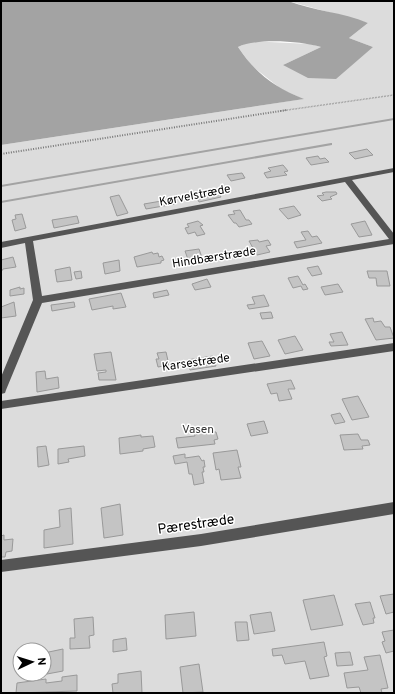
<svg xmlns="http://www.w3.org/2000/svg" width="395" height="694" viewBox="0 0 395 694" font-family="Overpass,sans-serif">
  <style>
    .green { fill: #dcdcdc; fill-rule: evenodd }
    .water { fill: #a3a3a3 }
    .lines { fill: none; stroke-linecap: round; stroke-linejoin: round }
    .stream { fill: #a3a3a3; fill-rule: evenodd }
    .building { fill: #c4c4c4; stroke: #999 }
    .path-far1 { stroke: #777; stroke-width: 1.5; stroke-dasharray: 0.5 1; stroke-linecap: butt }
    .path { stroke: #777; stroke-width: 2; stroke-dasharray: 1 1.5; stroke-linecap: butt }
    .minor { fill: #555; fill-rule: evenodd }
    .labels { text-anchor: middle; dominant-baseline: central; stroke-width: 3; stroke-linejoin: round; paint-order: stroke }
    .street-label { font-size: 12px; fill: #000; stroke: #fff }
    .park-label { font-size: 12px; fill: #333; stroke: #fff }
    .near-street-label { font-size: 14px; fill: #000; stroke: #fff }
  </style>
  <rect width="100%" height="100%" fill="#fff"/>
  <path class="green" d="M288,1H394V693H1V145L303,99L281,89L251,65L238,47L251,41L310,44L321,47L283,65L373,47L349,38L368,23ZM20,650H44V674H20Z"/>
  <path class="water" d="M1,1H288C314,11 342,12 368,23L349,38L373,47L336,79L308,78L283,65L321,47C300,41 257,38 238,47C256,74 274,87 304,99L1,145Z"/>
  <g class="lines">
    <g class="stream">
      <polygon points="394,118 394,120 1,187 1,185"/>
      <polygon points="331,143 332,143 332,145 1,203 1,201"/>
    </g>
  </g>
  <g class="building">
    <polygon points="367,149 373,155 355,159 349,153"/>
    <polygon points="318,156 320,159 325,158 329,162 311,165 306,158"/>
    <polygon points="283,165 288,171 284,172 287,175 267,178 264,173 271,171 268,168"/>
    <polygon points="242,173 245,178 231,181 227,175"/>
    <polygon points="217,190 221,197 199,202 197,198 201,197 200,195"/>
    <polygon points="326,192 336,192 337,194 330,197 332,199 322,201 317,196 324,195 322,193"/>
    <polygon points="119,195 128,213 117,216 110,197"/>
    <polygon points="173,199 175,204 146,209 144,204"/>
    <polygon points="294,206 301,215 288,219 279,209"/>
    <polygon points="240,210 246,220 249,220 252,224 239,227 236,223 234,223 228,215 235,214 233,211"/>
    <polygon points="22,214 26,228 15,231 12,220 16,219 15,215"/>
    <polygon points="77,216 79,223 54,228 52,220"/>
    <polygon points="198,221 203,225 200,226 205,234 197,236 195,232 188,234 185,228 189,227 187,224"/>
    <polygon points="365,221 372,235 359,237 351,224"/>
    <polygon points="308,231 312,237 317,236 322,243 297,248 294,242 306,240 301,232"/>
    <polygon points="258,240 259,242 268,240 271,245 266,246 270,252 257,255 249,241"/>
    <polygon points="199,249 204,263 190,265 185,251"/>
    <polygon points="152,252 153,254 158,253 159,257 162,256 164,260 161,261 161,263 137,267 134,257"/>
    <polygon points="13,257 16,267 3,269 1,272 1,260"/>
    <polygon points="119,260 120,271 105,274 103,263"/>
    <polygon points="318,266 322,274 312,276 307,268"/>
    <polygon points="70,267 72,280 57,282 55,270"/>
    <polygon points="81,271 82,278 76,279 74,272"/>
    <polygon points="367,271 387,271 390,286 377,286 376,278 369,278"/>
    <polygon points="298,276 303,285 305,284 308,289 303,290 301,286 293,288 288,278"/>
    <polygon points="207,279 211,287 195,290 192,284"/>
    <polygon points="338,284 343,292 325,295 321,287"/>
    <polygon points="20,287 20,289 24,288 24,294 10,296 10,290"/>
    <polygon points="167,290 169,295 154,298 153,293"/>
    <polygon points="121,293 126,307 113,309 113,306 92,310 89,299"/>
    <polygon points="264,295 269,306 249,309 247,305 255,304 252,297"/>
    <polygon points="14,302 16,316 1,318 1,307"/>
    <polygon points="74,302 75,307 52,311 51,305"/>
    <polygon points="271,312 273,318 262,319 260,313"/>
    <polygon points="373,318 374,322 381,321 385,327 390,327 394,338 376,340 365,319"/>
    <polygon points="342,332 348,345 331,346 329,342 334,342 330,334"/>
    <polygon points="295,336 303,350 285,354 278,340"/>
    <polygon points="262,341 270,356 254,359 248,343"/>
    <polygon points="111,352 116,380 99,380 98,373 106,372 106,370 97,371 94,354"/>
    <polygon points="166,352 169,365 158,367 156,359 159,359 157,353"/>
    <polygon points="213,356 216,366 190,370 187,360"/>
    <polygon points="45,371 46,379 58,377 59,388 37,392 36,372"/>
    <polygon points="291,380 295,389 288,389 292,399 279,401 277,393 271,394 267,384"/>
    <polygon points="358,396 369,417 352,420 342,399"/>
    <polygon points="340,413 345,422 335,424 331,415"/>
    <polygon points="264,421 268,433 251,436 247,424"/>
    <polygon points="212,431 213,432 216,432 218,439 214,440 215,444 178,448 176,438 195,436 194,433"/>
    <polygon points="358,434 361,440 368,440 370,445 362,446 363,449 344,450 340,435"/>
    <polygon points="141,435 141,437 153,436 155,447 143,449 143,451 120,454 119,438"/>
    <polygon points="46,446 49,465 38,467 37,447"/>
    <polygon points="84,446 85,456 68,459 69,462 58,464 58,449"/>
    <polygon points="237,450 241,467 238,467 241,478 221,480 219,469 216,470 213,453"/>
    <polygon points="185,454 185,458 199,456 202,461 204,460 205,467 203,467 204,472 202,472 204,483 194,485 192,474 189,474 187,462 175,464 173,456"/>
    <polygon points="120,504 123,535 104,538 101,508"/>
    <polygon points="71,508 73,544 44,548 44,530 60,527 59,510"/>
    <polygon points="4,535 4,540 13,539 12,551 6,552 5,557 1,557 1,536"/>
    <polygon points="394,594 394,612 386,614 380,596"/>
    <polygon points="334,595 343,625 311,630 303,600"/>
    <polygon points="370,602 375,618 373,618 374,623 363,625 355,604"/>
    <polygon points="194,612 196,636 166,639 165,615"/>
    <polygon points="271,612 275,631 254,634 250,615"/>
    <polygon points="93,617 94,635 89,636 90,648 70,649 70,638 75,638 74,619"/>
    <polygon points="235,622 247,622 249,640 237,641"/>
    <polygon points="394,630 394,651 386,653 382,642 385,641 382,632"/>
    <polygon points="126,638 127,650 113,652 113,640"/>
    <polygon points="324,642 327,656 324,657 329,676 310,679 305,661 285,664 282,655 273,656 272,649"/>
    <polygon points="63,649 63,671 47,674 47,672 44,673 44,653"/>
    <polygon points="350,652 353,665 337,666 335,653"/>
    <polygon points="380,655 388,688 381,689 382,693 361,693 359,687 347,688 344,673 368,670 364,657"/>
    <polygon points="199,664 203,692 183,693 180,667"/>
    <polygon points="141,671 142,693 113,693 112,684 118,683 118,674"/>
    <polygon points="77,675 77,691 16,693 17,683 46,679 46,683 62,681 62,677"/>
  </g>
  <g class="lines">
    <polyline class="path-far1" points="280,111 394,95"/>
    <polyline class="path" points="1,154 287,110"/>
    <g class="minor">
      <path d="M394,168V172L352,180L394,234V244L42,303L6,390L5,393L1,394V377L33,300L25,243L1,248V242ZM345,182L389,239L42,296L33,241Z"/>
      <polygon points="394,343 394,351 1,409 1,401"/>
      <polygon points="394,502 394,514 201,546 1,572 1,560 201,534"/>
    </g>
  </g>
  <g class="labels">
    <g class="street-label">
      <text transform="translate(195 196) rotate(-11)">Kørvelstræde</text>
      <text transform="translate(214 258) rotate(-9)">Hindbærstræde</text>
      <text transform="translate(196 363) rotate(-8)">Karsestræde</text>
    </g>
    <g class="park-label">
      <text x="198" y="430">Vasen</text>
    </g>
    <g class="near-street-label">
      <text transform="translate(196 525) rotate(-8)">Pærestræde</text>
    </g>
  </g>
  <rect width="395" height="694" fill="none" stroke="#000000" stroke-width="4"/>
  <g transform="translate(32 662) rotate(86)"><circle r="19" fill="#ffffff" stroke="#999999"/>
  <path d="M0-3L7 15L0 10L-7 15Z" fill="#000000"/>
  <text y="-6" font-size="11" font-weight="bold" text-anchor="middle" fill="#000000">N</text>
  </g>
</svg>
